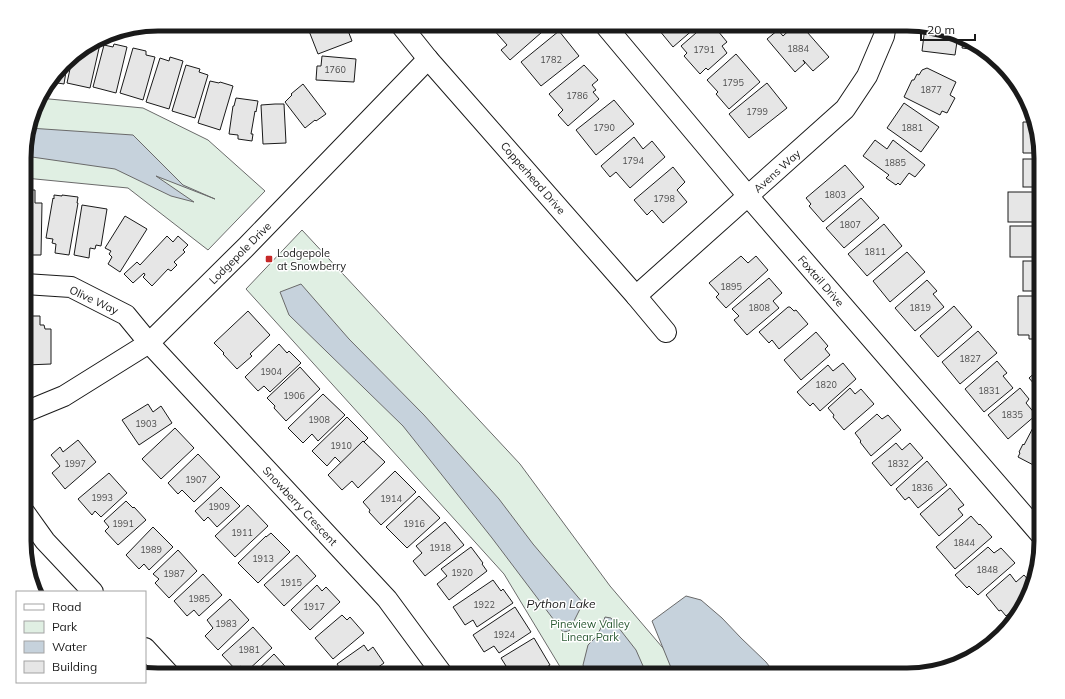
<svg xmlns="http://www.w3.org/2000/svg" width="1065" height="699" viewBox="0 0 1065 699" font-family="Mulish,sans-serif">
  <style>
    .green { fill: #e0efe3; stroke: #6a6a6a }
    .water { fill: #c6d2dc; stroke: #6a6a6a }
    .building { fill: #e6e6e6; stroke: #1a1a1a }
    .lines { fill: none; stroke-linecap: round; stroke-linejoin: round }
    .minor-casing { stroke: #1a1a1a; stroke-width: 22 }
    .minor { stroke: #fff; stroke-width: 20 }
    .poi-dot { fill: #c62828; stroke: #fff; stroke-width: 1.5 }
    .labels { text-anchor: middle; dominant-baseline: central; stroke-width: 3; stroke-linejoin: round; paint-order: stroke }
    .number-label { font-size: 9px; fill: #4d4d4d }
    .street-label { font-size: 11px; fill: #1a1a1a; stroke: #fff }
    .poi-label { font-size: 11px; fill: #1a1a1a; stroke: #fff; text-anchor: start }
    .park-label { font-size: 11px; fill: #2b5a34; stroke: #fff }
    .water-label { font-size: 12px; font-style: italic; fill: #1a1a1a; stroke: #fff }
    .rim { fill: none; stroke: #1a1a1a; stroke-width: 5 }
  </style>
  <rect width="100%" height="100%" fill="#fff"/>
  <g class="green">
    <polygon points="39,98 143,108 208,140 265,191 208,250 128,188 25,178 25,141"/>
    <polygon points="302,230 520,464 610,586 686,675 565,675 504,574 246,289"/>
  </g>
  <g class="water">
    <polygon points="29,128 133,135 183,185 215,199 156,176 194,202 171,196 115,169 25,156 25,141"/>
    <polygon points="301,284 349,339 424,415 499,499 533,544 583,603 569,631 563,632 492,538 403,426 289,315 280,292"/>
    <polygon points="686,596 701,600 722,618 741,638 766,662 776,675 674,675 652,621"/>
    <polygon points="605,617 611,618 636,650 647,675 587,675 583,665 588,645 596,637 602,626"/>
  </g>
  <g class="building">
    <polygon points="297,24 313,24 303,32"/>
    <polygon points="329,24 343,24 344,28 347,28 352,41 318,54 309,31"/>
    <polygon points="498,24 538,24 536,25 542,32 510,60 501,50 507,45 493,29"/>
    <polygon points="660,24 692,24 695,28 673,47 659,30 663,27"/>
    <polygon points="796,24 800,24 829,57 813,71 803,60 805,63 795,72 767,39 778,30 783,36"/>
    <polygon points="833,24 844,24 840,29"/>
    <polygon points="713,25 727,42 722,46 727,53 708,70 706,68 700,74 684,56 687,53 681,46 704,26 707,30"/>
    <polygon points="925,27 950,31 958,35 955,55 922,51"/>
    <polygon points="559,31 579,56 541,86 521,62"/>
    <polygon points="964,38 981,47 986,51 962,48"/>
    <polygon points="93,43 100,44 90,88 67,83 73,55"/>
    <polygon points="114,44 127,47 116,93 93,87 104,45 113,47"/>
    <polygon points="133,48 146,51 146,55 155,57 143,100 120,93"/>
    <polygon points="736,54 760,82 729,109 716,94 718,92 707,80"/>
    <polygon points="322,56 356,59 354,82 316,80 317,66 321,66"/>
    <polygon points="170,57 183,61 169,109 146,102 160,58 169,61"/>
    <polygon points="68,59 64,84 51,82"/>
    <polygon points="186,65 200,69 199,72 208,75 195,118 172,111"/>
    <polygon points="584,65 598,80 592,85 596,90 593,92 599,99 568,126 558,115 563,110 549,94"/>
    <polygon points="927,68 956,82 950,95 955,98 947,113 942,111 940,115 904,97 912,80 914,80 917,74 919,75 922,70"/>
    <polygon points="210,81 219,83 220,82 233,86 220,130 198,123"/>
    <polygon points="767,83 787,108 749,138 729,114"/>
    <polygon points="303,84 326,114 316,121 315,120 305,128 285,102 292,95 291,94"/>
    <polygon points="1024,96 1030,115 1026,115 1026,108 1024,108"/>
    <polygon points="236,98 258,101 256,112 255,111 251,134 253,134 252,141 238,139 238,135 229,134 233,106 234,106"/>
    <polygon points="614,100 634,124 596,155 576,130"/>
    <polygon points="904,103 939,127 921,152 887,128"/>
    <polygon points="275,104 284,104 286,143 263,144 261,105"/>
    <polygon points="1023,122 1032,122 1041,153 1023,153"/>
    <polygon points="634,137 643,149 652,141 665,157 630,188 616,172 610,177 601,166"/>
    <polygon points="875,140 887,149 893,140 925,165 915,177 909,173 900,185 898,183 896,185 886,178 889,175 863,156"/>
    <rect x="1023" y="159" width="18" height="28"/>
    <polygon points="845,165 864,187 823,222 809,206 811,204 806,198"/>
    <polygon points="673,167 685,182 677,190 687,202 663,223 652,210 647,215 634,200"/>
    <polygon points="25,190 35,190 35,203 42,203 41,255 25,255"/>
    <rect x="1008" y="192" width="33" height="30"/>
    <polygon points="54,195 62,196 62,195 78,197 77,203 78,203 69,255 55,253 56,244 52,243 53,239 46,238 53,198 54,199"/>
    <polygon points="861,198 879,218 844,248 826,228"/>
    <polygon points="82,205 107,209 101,246 96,245 95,249 90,248 89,258 74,255"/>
    <polygon points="125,216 147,229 120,272 108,264 112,257 109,254 111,251 105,248"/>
    <polygon points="884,224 902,246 867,276 848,254"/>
    <rect x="1010" y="226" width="31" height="31"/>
    <polygon points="167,236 173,242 178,236 188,245 183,250 185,252 174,262 177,265 171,271 168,269 152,286 143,277 145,275 144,273 133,283 124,274 137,262 140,265"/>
    <polygon points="907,252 925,272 890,302 873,281"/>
    <polygon points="741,256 748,263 756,256 768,270 726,308 716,297 719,294 709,283"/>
    <rect x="1023" y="261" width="18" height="30"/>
    <polygon points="769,278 782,293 773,301 779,308 747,335 734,320 739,316 732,309"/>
    <polygon points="927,280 937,291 933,294 944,307 915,331 895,308"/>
    <polygon points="1018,296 1041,296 1041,339 1029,339 1029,335 1018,335"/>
    <polygon points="954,306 972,327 938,357 920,336"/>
    <polygon points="788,307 790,307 794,311 796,310 808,324 779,349 772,340 769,343 759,332"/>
    <polygon points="248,311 270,335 250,354 252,356 237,369 223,354 224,353 214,343"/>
    <polygon points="25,316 40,316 40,325 44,325 45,329 51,329 51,364 26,365"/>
    <polygon points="978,331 997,353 960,384 942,362"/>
    <polygon points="816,332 828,346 825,349 830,355 801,380 784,360"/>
    <polygon points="279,344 287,353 289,351 301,363 270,392 264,386 258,391 245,377"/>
    <polygon points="997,361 1007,373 1003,376 1013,388 984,412 965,389"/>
    <polygon points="843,363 856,379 820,411 813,403 810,406 797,392 828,365 833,371"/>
    <polygon points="300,367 320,389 286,421 274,408 275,406 267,398"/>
    <polygon points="1040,368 1041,381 1035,385 1029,378"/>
    <polygon points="850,388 855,394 861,389 874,404 844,430 833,417 834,415 828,408"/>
    <polygon points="1020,388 1029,399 1026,403 1036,415 1008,439 988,415"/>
    <polygon points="323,394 345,415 318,441 312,434 303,443 288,428"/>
    <polygon points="148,404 153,412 161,406 172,423 139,445 122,420"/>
    <polygon points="877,414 882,419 888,415 901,430 871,456 860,442 861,441 855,433"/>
    <polygon points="347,417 368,438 342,464 335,457 327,466 312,451"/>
    <polygon points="1037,420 1041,422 1041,469 1018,457 1020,453 1019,452 1023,444 1024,445"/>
    <polygon points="175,428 194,448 161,479 142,459"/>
    <polygon points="78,440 96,462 65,489 52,473 60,466 51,455 60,447 63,452"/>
    <polygon points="363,441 385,462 358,488 352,481 342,490 328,475"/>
    <polygon points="896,443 902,450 910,443 923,458 891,486 872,463"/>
    <polygon points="198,454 220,477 194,502 182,490 178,494 168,483"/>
    <polygon points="927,461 947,485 918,508 909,497 905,500 896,489"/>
    <polygon points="395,471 416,492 381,525 369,512 370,510 363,502"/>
    <polygon points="109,473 127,493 101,517 95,511 92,515 78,499"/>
    <polygon points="221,487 240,506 217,527 208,517 204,521 195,511"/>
    <polygon points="950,488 964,505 958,509 963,515 939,536 920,514"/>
    <polygon points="419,496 440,518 407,548 386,527"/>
    <polygon points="126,501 133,508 134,507 146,520 118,545 105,531 109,527 104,521"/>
    <polygon points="248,505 268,526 235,557 215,536"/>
    <polygon points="971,516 979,525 980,524 992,537 955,569 936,547"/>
    <polygon points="445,522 464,545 425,576 413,561 422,553 416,546"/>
    <polygon points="153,527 173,547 149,570 144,564 139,569 126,555"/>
    <polygon points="271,533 290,552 258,583 238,563 266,536 266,537"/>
    <polygon points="471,547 483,563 482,564 487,571 449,600 437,584 447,576 441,569"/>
    <polygon points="988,547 994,553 1001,548 1015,563 978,595 969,586 967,588 955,575"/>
    <polygon points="178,550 197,571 169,598 155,583 159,579 153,574"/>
    <polygon points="297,555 316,576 284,606 264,585"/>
    <polygon points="203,574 222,595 199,616 194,610 187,616 174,601"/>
    <polygon points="1010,574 1016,582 1024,575 1030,582 1023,602 1006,616 1001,610 999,611 986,595"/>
    <polygon points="493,580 501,591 503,589 513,603 477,627 473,620 465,625 453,607"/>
    <polygon points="317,585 322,591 326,587 340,602 310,630 291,610"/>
    <polygon points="230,599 249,620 218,650 205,636 213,628 207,620"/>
    <polygon points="515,607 531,632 499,653 494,646 484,652 473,635"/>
    <polygon points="1019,614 1000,633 999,631"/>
    <polygon points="342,615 347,620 350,617 364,633 333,659 315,638"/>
    <polygon points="253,627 272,648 246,672 241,666 236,670 222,655"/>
    <polygon points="534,638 550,665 534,675 497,675 495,672 506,666 501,658"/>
    <polygon points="364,645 368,651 373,647 384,663 367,675 344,675 337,664"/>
    <polygon points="274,654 292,674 291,675 252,675"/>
  </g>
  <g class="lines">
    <g class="minor-casing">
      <g id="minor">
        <polyline points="400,24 428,59 636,296 666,332"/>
        <polyline points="604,24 748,196 1041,535"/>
        <polyline points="25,284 71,287 126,315 149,343 387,599 443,675"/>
        <polyline points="636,296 845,109 867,76 884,36 886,24"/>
        <polyline points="25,412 64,396 149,343 247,246 428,59"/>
        <polyline points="25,513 45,541 93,592"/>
        <polyline points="145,648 170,675"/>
      </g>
    </g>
    <use href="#minor" class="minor"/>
  </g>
  <rect class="poi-dot" x="265" y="255" width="8" height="8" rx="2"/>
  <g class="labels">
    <g class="number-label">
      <text x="798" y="48">1884</text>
      <text x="704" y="49">1791</text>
      <text x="551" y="59">1782</text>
      <text x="335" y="69">1760</text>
      <text x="733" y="82">1795</text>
      <text x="931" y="89">1877</text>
      <text x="577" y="95">1786</text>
      <text x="757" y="111">1799</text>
      <text x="604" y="127">1790</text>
      <text x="912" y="127">1881</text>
      <text x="633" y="160">1794</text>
      <text x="895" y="162">1885</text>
      <text x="835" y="194">1803</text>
      <text x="664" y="198">1798</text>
      <text x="850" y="224">1807</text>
      <text x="875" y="251">1811</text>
      <text x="731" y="286">1895</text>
      <text x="759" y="307">1808</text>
      <text x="920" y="307">1819</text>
      <text x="970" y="358">1827</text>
      <text x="271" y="371">1904</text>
      <text x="826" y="384">1820</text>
      <text x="989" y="390">1831</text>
      <text x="294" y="395">1906</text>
      <text x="1012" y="414">1835</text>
      <text x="319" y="419">1908</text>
      <text x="146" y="423">1903</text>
      <text x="341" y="445">1910</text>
      <text x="75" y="463">1997</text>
      <text x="898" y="463">1832</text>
      <text x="196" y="479">1907</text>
      <text x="922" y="487">1836</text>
      <text x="102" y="497">1993</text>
      <text x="391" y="498">1914</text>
      <text x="219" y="506">1909</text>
      <text x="123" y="523">1991</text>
      <text x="414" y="523">1916</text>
      <text x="242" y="532">1911</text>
      <text x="964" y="542">1844</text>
      <text x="440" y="547">1918</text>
      <text x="151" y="549">1989</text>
      <text x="263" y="558">1913</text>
      <text x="987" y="569">1848</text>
      <text x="462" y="572">1920</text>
      <text x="174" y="573">1987</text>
      <text x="291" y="582">1915</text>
      <text x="199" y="598">1985</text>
      <text x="484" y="604">1922</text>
      <text x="314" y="606">1917</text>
      <text x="226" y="623">1983</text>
      <text x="504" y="634">1924</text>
      <text x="249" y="649">1981</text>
    </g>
    <g class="street-label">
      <text transform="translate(777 171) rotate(-42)">Avens Way</text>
      <text transform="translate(533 178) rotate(49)">Copperhead Drive</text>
      <text transform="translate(240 253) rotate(-45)">Lodgepole Drive</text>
      <text transform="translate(821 281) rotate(49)">Foxtail Drive</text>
      <text transform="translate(94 300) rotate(25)">Olive Way</text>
      <text transform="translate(300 506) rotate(47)">Snowberry Crescent</text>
    </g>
    <g class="poi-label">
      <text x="277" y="253">Lodgepole<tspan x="277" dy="13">at Snowberry</tspan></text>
    </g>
    <g class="park-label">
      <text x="590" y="624">Pineview Valley<tspan x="590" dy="13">Linear Park</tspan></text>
    </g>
    <g class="water-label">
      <text x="561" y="603">Python Lake</text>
    </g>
  </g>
  <path d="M0 0H1065V699H0ZM158 31H907A127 127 0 0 1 1034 158V541A127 127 0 0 1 907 668H158A127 127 0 0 1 31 541V158A127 127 0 0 1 158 31Z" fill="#fff" fill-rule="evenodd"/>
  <path class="rim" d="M158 31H907A127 127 0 0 1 1034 158V541A127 127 0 0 1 907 668H158A127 127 0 0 1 31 541V158A127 127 0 0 1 158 31Z"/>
  <rect x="16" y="591" width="130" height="92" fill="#ffffff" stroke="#a3a3a3"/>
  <rect x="24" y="604" width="20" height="6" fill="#ffffff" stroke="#a3a3a3"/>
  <text x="52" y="611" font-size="12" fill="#1a1a1a">Road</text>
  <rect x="24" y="621" width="20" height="12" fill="#e0efe3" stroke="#a3a3a3"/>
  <text x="52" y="631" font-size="12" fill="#1a1a1a">Park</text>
  <rect x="24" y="641" width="20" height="12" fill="#c6d2dc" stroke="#a3a3a3"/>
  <text x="52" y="651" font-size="12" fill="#1a1a1a">Water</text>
  <rect x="24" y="661" width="20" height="12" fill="#e6e6e6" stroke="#a3a3a3"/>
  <text x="52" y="671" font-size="12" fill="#1a1a1a">Building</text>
  <path d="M921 34v6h54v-6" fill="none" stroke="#1a1a1a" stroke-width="2"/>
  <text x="927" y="34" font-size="12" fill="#1a1a1a" stroke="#ffffff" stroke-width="3" paint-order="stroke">20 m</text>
</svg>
